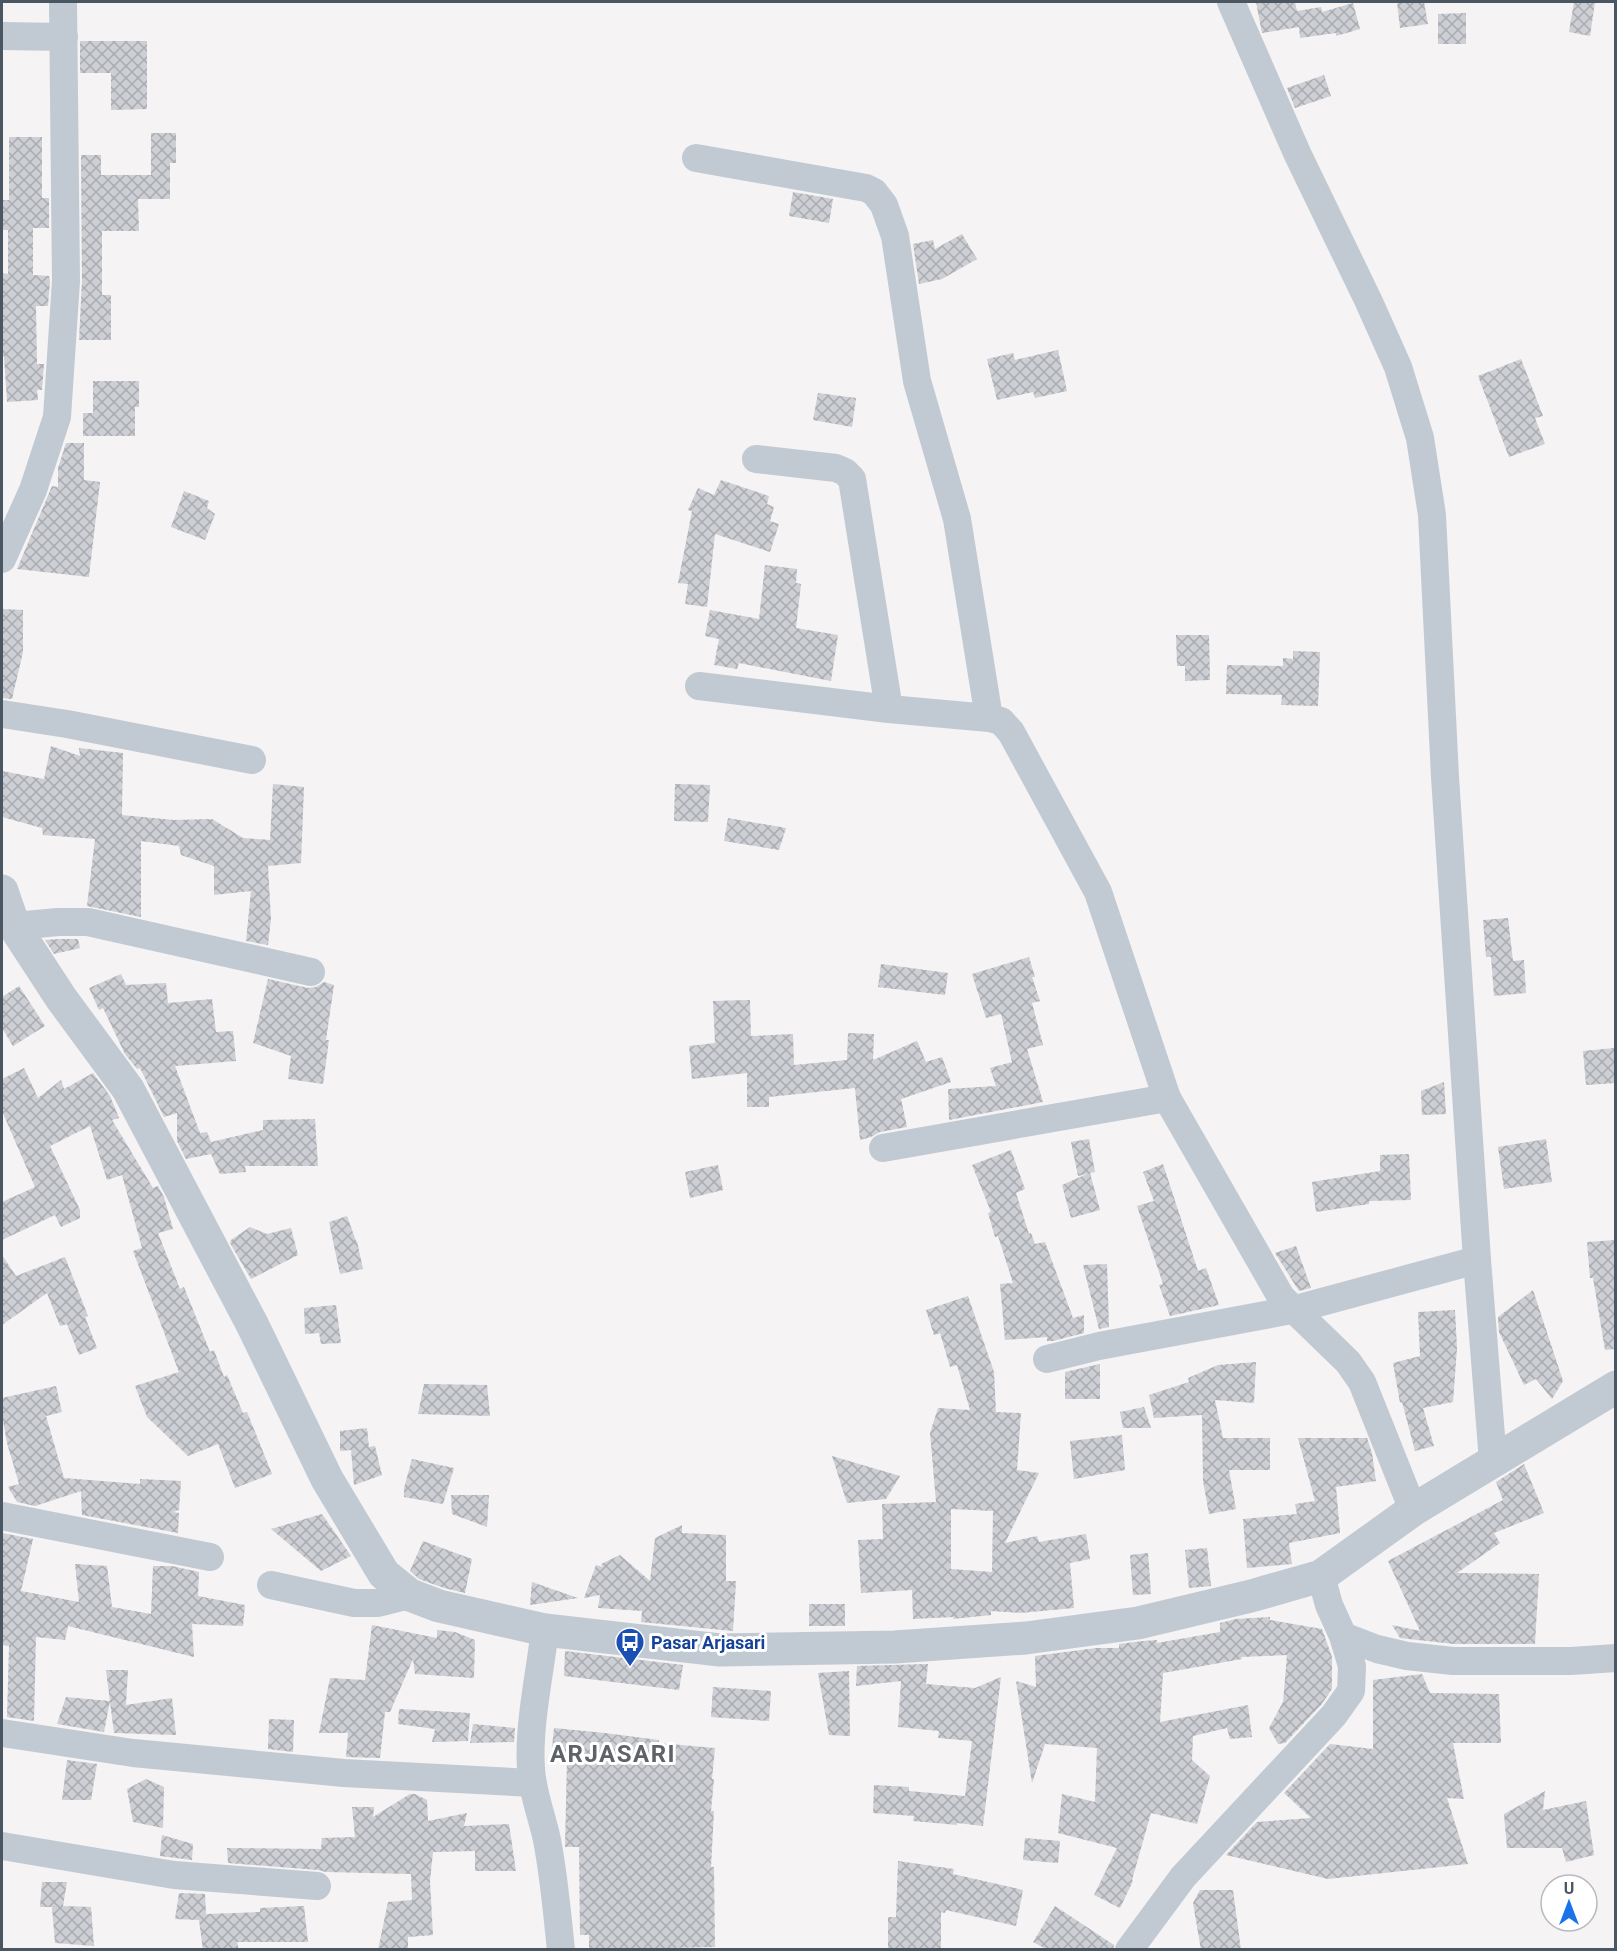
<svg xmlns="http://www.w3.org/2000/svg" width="1617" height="1951" viewBox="0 0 1617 1951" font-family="Roboto,sans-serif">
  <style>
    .building { fill: url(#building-cross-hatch); fill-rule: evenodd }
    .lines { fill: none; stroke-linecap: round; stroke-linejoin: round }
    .minor { stroke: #c1cad2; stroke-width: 28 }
    .tertiary { stroke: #c1cad2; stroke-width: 33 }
    .labels { text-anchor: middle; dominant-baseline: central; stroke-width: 6; stroke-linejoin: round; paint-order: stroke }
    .transit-label { font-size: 18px; font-weight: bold; fill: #164399; stroke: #fff; text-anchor: start }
    .district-label { font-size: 24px; font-weight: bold; letter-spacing: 1.5px; fill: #5f6368; stroke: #fff }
  </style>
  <defs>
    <pattern id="building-cross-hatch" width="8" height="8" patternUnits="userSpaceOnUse" patternTransform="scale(1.5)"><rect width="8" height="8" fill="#cdcfd5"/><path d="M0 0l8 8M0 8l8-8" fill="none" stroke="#a8abb0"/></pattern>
  </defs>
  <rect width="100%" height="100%" fill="#f5f3f3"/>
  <g class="building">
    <polygon points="1256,2 1295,2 1297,11 1321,7 1322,12 1353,3 1360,29 1336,36 1336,33 1300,38 1299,27 1262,33"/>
    <polygon points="1397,2 1424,2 1428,24 1400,28"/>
    <polygon points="1574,2 1595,2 1590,36 1569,32"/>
    <polygon points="1466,13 1466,44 1438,44 1438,14"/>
    <polygon points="80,41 147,41 147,109 111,110 111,73 80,73"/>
    <polygon points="1324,75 1331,96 1295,108 1287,88"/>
    <polygon points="151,133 176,133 176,163 170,163 170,199 138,199 139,231 102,231 102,295 111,295 111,340 79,340 82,281 81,155 101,155 101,175 151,175"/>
    <polygon points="9,137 42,137 42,198 49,198 49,228 33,228 33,275 49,276 50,281 48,306 36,306 37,364 44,364 42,390 37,390 38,400 7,402 4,356 2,356 2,273 8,274 8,230 2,230 2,200 9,200"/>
    <polygon points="793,192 833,199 829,223 789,216"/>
    <polygon points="962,234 977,259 942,279 919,284 913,244 933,240 935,249"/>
    <polygon points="1058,350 1067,391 1035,398 1033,392 997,400 987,359 1013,353 1015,360"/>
    <polygon points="1521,359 1543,416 1535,418 1545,444 1509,457 1478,376"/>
    <polygon points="93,381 139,381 139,407 135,407 135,436 83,436 83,413 93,413"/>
    <polygon points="818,393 856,398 852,427 813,420"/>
    <polygon points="66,443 84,443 84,480 100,482 89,577 17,569 52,486 58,487 58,468"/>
    <polygon points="721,480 769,496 767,504 774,507 770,521 779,524 770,552 715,534 707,607 685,604 688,584 678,583 692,511 688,510 698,488 714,495"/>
    <polygon points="184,491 209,501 207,508 215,514 205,540 171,527"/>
    <polygon points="765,565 797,569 796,583 801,584 796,628 838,635 831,681 739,663 737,669 714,665 719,639 705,636 710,610 759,619"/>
    <polygon points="2,609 23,610 23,652 12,699 2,698"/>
    <polygon points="1176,635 1209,635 1210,680 1185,681 1185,666 1177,666"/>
    <polygon points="1293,651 1320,652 1318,706 1281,705 1282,695 1226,694 1227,665 1283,666 1283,658 1293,659"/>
    <polygon points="51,746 80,756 79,748 123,753 122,815 174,820 212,819 243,838 270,840 273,784 304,787 301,863 268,866 271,919 268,945 246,941 251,891 214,895 214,866 181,855 179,846 141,841 141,917 87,906 95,839 43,835 42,828 2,817 2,771 44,779"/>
    <polygon points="675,784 710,785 708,822 674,821"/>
    <polygon points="728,818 786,828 779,850 724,841"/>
    <polygon points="1508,918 1513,961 1524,960 1526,993 1494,996 1491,957 1486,957 1483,920"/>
    <polygon points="59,939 78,939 80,948 54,954 45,940"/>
    <polygon points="1029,957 1035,977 1032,977 1040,1001 1032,1003 1043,1045 1027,1049 1043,1102 949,1120 948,1089 996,1086 990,1068 1012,1062 1001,1014 986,1018 972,974"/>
    <polygon points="881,964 948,973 945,995 878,987"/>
    <polygon points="121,974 126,985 166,983 168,1003 212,999 216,1032 233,1031 236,1061 175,1066 200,1133 207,1132 211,1142 263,1130 263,1120 315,1119 318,1166 245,1166 246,1172 220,1174 211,1154 186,1159 177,1141 177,1113 164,1117 140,1068 137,1069 125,1054 103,1008 99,1010 89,988"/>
    <polygon points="268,979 308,988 316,987 324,982 334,985 326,1040 329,1040 323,1084 288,1079 291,1056 253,1043"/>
    <polygon points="19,986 45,1026 13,1046 2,1028 2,997"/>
    <polygon points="750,1000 751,1036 793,1034 794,1065 847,1060 848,1033 874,1034 873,1060 917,1041 926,1062 942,1057 951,1082 901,1099 907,1127 880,1132 871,1137 860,1140 855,1088 769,1097 769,1107 747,1107 747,1073 692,1079 689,1046 715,1043 713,1001"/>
    <polygon points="1614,1048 1616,1083 1586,1085 1583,1051"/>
    <polygon points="24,1068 38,1098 61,1080 64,1089 93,1073 110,1096 119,1118 112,1120 153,1188 158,1186 164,1197 173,1229 158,1233 180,1289 184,1287 210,1352 214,1350 224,1377 227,1375 243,1413 247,1412 272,1474 235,1488 218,1444 188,1456 147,1417 135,1386 179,1372 133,1251 142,1248 122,1175 107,1180 90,1126 50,1146 80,1210 80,1218 61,1227 55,1215 2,1240 2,1202 35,1187 2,1111 2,1079"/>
    <polygon points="1444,1082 1446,1114 1422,1115 1421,1091"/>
    <polygon points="1089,1139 1095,1172 1090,1173 1100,1210 1071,1218 1062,1185 1087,1174 1078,1176 1071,1142"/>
    <polygon points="1546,1139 1552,1182 1504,1189 1498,1147"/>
    <polygon points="1011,1150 1025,1189 1016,1193 1029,1234 1031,1233 1035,1244 1045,1242 1073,1318 1084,1315 1084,1333 1053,1341 1047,1341 1047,1337 1005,1340 1000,1284 1013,1283 998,1236 995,1237 988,1213 991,1212 972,1165"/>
    <polygon points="1409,1154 1411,1200 1369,1201 1369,1204 1316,1212 1312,1182 1380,1171 1380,1155"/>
    <polygon points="1163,1164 1198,1271 1206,1268 1219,1305 1170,1316 1159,1285 1163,1284 1137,1206 1154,1201 1143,1172"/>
    <polygon points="718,1165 723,1190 690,1198 685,1172"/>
    <polygon points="347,1216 356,1241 357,1241 363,1269 340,1274 329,1222"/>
    <polygon points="250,1227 267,1234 291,1228 298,1255 251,1279 230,1243 231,1240"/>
    <polygon points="1616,1240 1616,1349 1605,1350 1593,1278 1590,1278 1587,1242"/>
    <polygon points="1296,1246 1311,1288 1299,1291 1275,1253"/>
    <polygon points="2,1255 16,1276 65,1257 88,1316 85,1317 97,1348 79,1355 67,1324 60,1326 47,1293 2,1325"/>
    <polygon points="1107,1264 1109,1327 1099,1329 1083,1265"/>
    <polygon points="1533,1290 1563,1381 1552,1399 1536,1379 1524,1385 1499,1332 1498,1317"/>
    <path d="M968,1296L994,1372L996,1412L1021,1413L1017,1470L1039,1473L1005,1543L1037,1536L1039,1542L1086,1534L1090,1559L1070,1563L1074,1608L1020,1613L991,1611V1615L953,1619L954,1617L913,1619L912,1590L861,1593L858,1540L883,1539L882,1504L936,1502L930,1433L938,1408L970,1410L957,1365L950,1367L940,1333L934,1335L926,1310ZM951,1509L993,1511L992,1572L951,1569Z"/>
    <polygon points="336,1305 341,1343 321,1344 319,1333 305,1334 304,1308"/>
    <polygon points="1455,1310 1457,1348 1453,1402 1423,1408 1434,1446 1415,1451 1402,1402 1400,1403 1393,1363 1420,1356 1418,1312"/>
    <polygon points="1256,1362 1254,1403 1215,1400 1223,1438 1270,1438 1270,1470 1229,1470 1236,1509 1209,1514 1203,1481 1202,1415 1154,1418 1149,1395 1189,1382 1188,1378 1218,1365"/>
    <polygon points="1100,1364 1100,1399 1065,1399 1065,1372"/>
    <polygon points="424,1384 487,1385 490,1416 418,1414"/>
    <polygon points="56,1386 62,1412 46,1416 64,1478 140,1484 140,1479 181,1481 179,1510 173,1512 179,1513 178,1533 82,1515 81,1491 35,1506 17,1502 8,1487 19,1484 7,1443 2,1415 2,1398"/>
    <polygon points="1144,1407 1151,1428 1123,1428 1120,1412"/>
    <polygon points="367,1428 369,1447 375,1446 382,1475 354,1485 351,1450 340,1451 340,1431"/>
    <polygon points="1122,1435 1125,1470 1074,1479 1070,1441"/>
    <polygon points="1298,1438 1367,1438 1372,1453 1376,1481 1336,1487 1340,1533 1289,1543 1292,1564 1247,1568 1243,1519 1297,1514 1295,1504 1315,1501"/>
    <polygon points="832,1456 900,1476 886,1499 847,1503"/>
    <polygon points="412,1459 454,1468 443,1504 404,1497 404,1488"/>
    <polygon points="1524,1464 1544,1513 1494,1533 1500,1543 1457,1573 1539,1574 1535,1644 1454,1644 1400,1638 1392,1625 1420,1631 1388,1561 1503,1500 1496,1482"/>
    <polygon points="451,1495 489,1495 487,1527 452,1514"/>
    <polygon points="322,1514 351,1556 321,1571 271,1529"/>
    <polygon points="682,1525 682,1533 726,1535 726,1581 736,1581 733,1631 641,1622 642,1611 598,1608 600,1595 584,1598 596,1565 603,1567 601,1564 620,1555 650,1581 655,1538"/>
    <polygon points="2,1533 33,1539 21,1591 79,1602 75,1564 107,1566 112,1607 151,1614 153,1566 172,1566 199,1572 198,1596 245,1605 243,1626 192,1624 194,1657 68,1626 65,1640 36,1637 34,1721 7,1717 9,1646 2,1645"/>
    <polygon points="423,1541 472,1559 465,1593 444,1588 419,1579 410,1571"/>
    <polygon points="1207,1548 1211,1586 1189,1588 1185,1550"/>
    <polygon points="1148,1553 1151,1594 1133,1595 1130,1555"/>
    <polygon points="532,1582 578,1598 530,1605"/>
    <rect x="809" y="1604" width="36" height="22"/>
    <polygon points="1270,1617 1270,1620 1322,1629 1332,1657 1332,1689 1321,1705 1285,1743 1278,1744 1269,1728 1283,1702 1287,1655 1241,1657 1242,1659 1163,1673 1160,1722 1248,1705 1252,1737 1230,1739 1227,1728 1193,1736 1192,1760 1210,1776 1197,1824 1151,1813 1132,1880 1133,1881 1120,1908 1094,1895 1117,1848 1058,1833 1062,1794 1095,1802 1097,1748 1045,1744 1032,1783 1016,1681 1036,1687 1035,1656 1096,1648 1119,1648 1119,1644 1143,1641 1157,1640 1157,1643 1220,1632 1220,1623 1236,1619"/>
    <polygon points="372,1625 437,1638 437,1630 455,1632 475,1640 474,1678 415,1674 413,1659 390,1712 385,1712 380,1758 346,1757 348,1733 319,1733 330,1678 365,1680"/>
    <polygon points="565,1651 683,1665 679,1690 564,1676"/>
    <polygon points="928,1664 926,1684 975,1688 1001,1677 983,1826 957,1823 957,1825 913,1821 914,1816 873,1813 874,1785 909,1787 909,1791 965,1796 972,1741 938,1738 939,1731 898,1727 901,1681 856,1686 857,1666"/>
    <polygon points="106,1670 128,1670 126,1705 172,1698 176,1735 114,1733"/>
    <polygon points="849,1671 850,1736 829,1735 818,1673"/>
    <polygon points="1422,1674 1430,1693 1499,1694 1501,1743 1453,1743 1464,1799 1447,1798 1468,1864 1328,1879 1226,1855 1257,1822 1311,1818 1284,1793 1330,1744 1373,1749 1373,1680"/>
    <polygon points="713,1687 771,1691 769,1721 711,1717"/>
    <polygon points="66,1697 110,1701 104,1732 57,1724"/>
    <polygon points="399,1709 470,1713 468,1741 432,1742 435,1729 398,1724"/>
    <polygon points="269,1719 294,1720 293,1752 268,1749"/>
    <polygon points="473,1724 515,1728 514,1742 470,1743"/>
    <polygon points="554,1728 605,1733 659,1740 659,1743 715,1748 712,1779 714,1779 711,1811 714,1811 711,1867 714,1867 715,1947 589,1950 589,1935 580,1935 579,1847 565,1847 567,1759 551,1757"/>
    <polygon points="67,1760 97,1764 91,1800 62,1800"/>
    <polygon points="146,1779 164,1787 163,1828 133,1822 127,1789"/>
    <polygon points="1545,1791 1543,1810 1586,1801 1594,1855 1566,1862 1562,1848 1507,1848 1504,1814"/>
    <polygon points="410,1794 415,1794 427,1800 428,1821 467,1813 464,1826 509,1824 516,1871 475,1871 475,1851 433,1852 430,1881 433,1935 408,1937 408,1950 378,1950 388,1902 412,1900 411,1874 326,1872 318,1870 228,1863 227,1848 321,1849 322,1838 355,1837 352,1807 374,1807 373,1817"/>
    <polygon points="162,1835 193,1844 192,1860 160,1856"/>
    <polygon points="1025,1838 1060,1841 1058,1863 1023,1860"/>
    <polygon points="898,1861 954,1869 953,1874 1023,1890 1016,1926 946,1910 945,1913 941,1912 941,1950 888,1950 888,1917 896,1917"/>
    <polygon points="42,1882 67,1882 63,1906 91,1907 94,1946 55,1943 52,1907 40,1907"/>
    <polygon points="1200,1890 1233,1890 1241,1950 1201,1950 1193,1903"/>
    <polygon points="179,1893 205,1894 206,1914 260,1912 260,1908 304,1906 308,1942 237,1942 239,1950 203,1950 199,1920 175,1919"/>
    <polygon points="1055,1906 1114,1945 1113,1950 1048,1950 1033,1942"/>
  </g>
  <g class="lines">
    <g class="minor">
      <polyline points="1231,2 1297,153 1369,302 1398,367 1420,438 1432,515 1445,777 1477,1260 1493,1461"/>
      <polyline points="2,36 64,37"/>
      <polyline points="696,158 866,188 874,192 884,205 895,236 917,381 957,519 989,718"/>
      <polyline points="756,459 836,468 845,472 852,479 889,709"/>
      <polyline points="2,559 33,490 57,417 66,281 63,2"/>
      <polyline points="699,686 889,709 989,718 1001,721 1011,732 1098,892 1167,1098 1281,1297 1348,1362 1362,1382 1413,1510"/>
      <polyline points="2,714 67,724 252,760"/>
      <polyline points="14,926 58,922 88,922 311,972"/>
      <polyline points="883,1148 1167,1098"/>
      <polyline points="1047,1359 1099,1346 1292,1310 1477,1260"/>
      <polyline points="2,1516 210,1557"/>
      <polyline points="271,1585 354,1603 378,1603 410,1595"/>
      <path d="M545,1630C540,1672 528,1727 531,1768C532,1792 542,1816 547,1840C554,1876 557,1913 561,1950"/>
      <polyline points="1343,1636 1377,1649 1407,1656 1453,1661 1571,1661 1616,1658"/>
      <polyline points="2,1733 133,1753 344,1773 532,1783"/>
      <polyline points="2,1846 174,1875 317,1886"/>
      <polyline points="1129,1950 1183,1877 1334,1715 1351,1691 1352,1666 1343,1636 1329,1605 1321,1576"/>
    </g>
    <polyline class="tertiary" points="2,891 14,926 61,998 128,1089 252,1324 327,1479 384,1574 410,1595 439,1606 545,1630 720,1650 895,1647 1026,1638 1138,1623 1251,1596 1321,1576 1413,1510 1616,1387"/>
  </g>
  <defs>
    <g id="bus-pin" transform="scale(1.5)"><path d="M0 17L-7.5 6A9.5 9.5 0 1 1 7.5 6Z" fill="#1a4fb4" stroke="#fff"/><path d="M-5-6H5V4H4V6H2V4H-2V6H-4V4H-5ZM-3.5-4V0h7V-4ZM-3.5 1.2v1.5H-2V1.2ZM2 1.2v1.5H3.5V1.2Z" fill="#fff"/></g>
  </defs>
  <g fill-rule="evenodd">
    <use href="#bus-pin" x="630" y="1642"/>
  </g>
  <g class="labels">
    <g class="transit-label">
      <text x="651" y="1642">Pasar Arjasari</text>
    </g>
    <g class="district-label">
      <text x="613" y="1754">ARJASARI</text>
    </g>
  </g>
  <rect width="1617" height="1951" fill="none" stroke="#4a5661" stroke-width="6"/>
  <g transform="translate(1569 1903)"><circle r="28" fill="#ffffff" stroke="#b7bbc0" stroke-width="1.5"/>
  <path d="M0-4.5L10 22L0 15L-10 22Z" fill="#1a73e8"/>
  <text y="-9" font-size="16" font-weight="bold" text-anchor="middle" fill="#4a5661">U</text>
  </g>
</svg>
